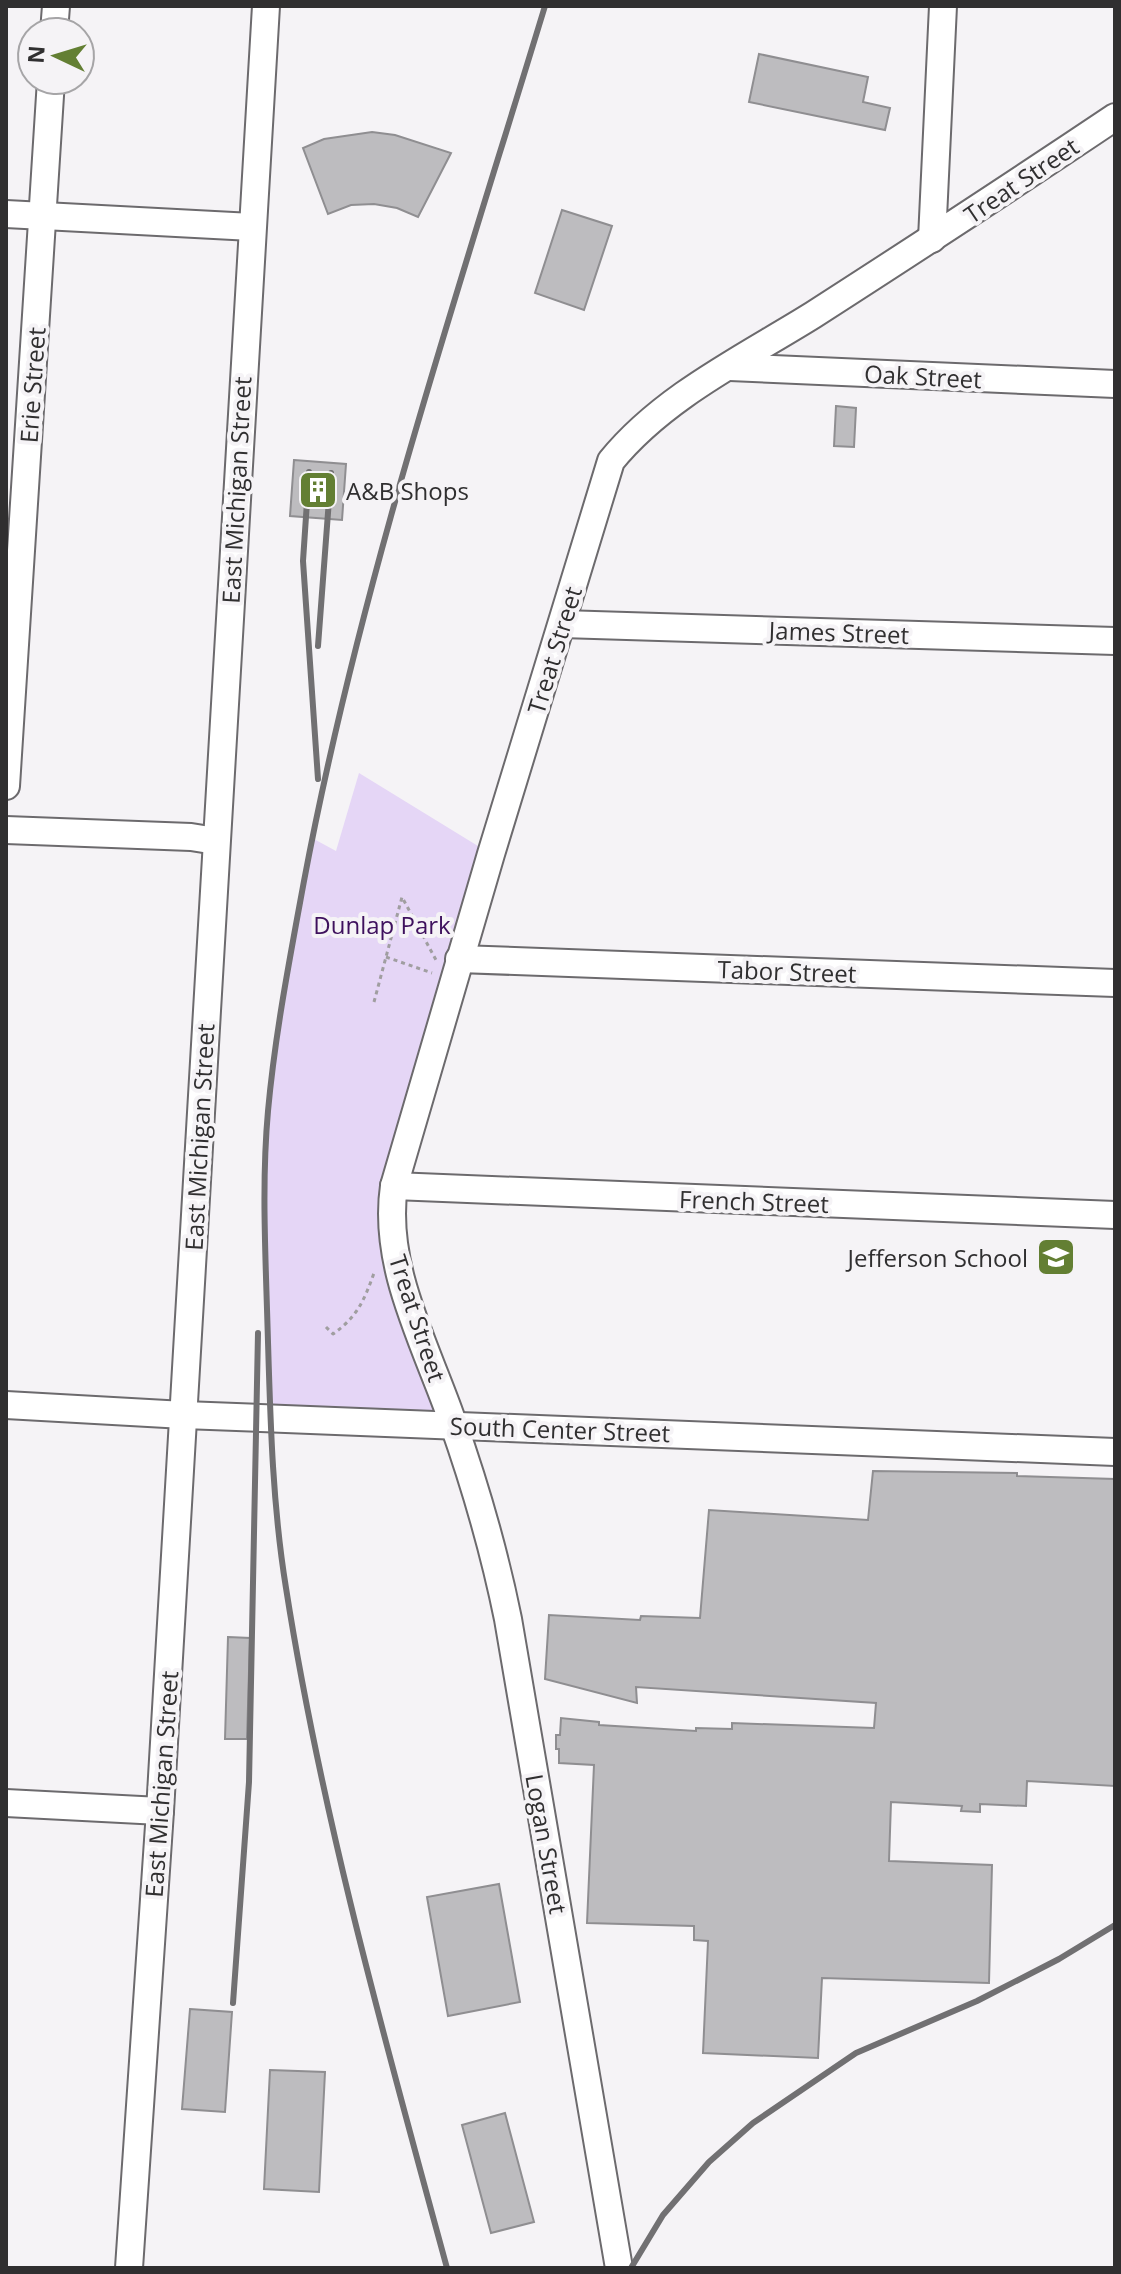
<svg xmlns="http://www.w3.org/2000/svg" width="1121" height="2274" viewBox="0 0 1121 2274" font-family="'Open Sans',sans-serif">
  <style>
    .green { fill: #e5d6f6 }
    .building { fill: #bdbcbf; stroke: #8f8e91; stroke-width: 2 }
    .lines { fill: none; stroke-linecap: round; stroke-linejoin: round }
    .minor-casing { stroke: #6c6a6d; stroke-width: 30 }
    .path { stroke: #a09ea0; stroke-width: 3; stroke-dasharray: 4 4; stroke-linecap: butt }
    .minor { stroke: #fff; stroke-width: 26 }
    .rail { stroke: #717072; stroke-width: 6 }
    .labels { text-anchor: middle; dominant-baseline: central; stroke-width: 8; stroke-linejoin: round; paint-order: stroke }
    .street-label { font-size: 24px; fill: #302f30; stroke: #f5f3f6 }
    .poi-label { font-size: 24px; fill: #302f30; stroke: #f5f3f6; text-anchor: start }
    .park-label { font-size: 24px; fill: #3e115d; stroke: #f5f3f6 }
  </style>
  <rect width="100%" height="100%" fill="#f5f3f6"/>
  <path class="green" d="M359,773L491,854L391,1208L454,1425L270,1418C267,1317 261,1215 268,1114C274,1022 295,930 312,838L336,851Z"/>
  <g class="building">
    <polygon points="759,54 868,77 863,102 890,108 885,130 749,102"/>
    <polygon points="372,132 395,135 451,153 418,217 397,208 374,204 351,205 328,214 303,148 324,139"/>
    <polygon points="562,210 612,226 584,310 535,293"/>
    <polygon points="836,406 856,408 854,447 834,446"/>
    <polygon points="294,460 346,464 342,520 290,516"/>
    <polygon points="873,1471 1017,1473 1017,1476 1115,1479 1115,1786 1027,1781 1026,1806 980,1804 980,1812 961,1811 962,1806 891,1802 889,1861 992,1865 989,1983 822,1978 818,2058 703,2053 708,1941 694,1940 694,1926 587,1923 594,1765 559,1763 559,1749 556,1749 556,1735 560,1735 561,1718 599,1722 599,1725 696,1731 696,1728 732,1729 732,1723 874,1728 876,1703 636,1687 637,1703 545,1679 549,1615 640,1620 641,1616 700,1618 709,1510 868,1520"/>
    <polygon points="228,1637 250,1638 247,1739 225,1739"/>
    <polygon points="499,1884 520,2002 448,2016 427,1897"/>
    <polygon points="190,2009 232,2012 225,2112 182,2109"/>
    <polygon points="270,2070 325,2072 319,2192 264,2189"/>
    <polygon points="505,2113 534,2222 491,2233 462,2125"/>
  </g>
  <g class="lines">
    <g class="minor-casing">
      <g id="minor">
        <polyline points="54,32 56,6"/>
        <polyline points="6,214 252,227"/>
        <polyline points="932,239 943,6"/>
        <polyline points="730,367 1115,384"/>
        <polyline points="562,624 1115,641"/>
        <polyline points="6,786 51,80"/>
        <polyline points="6,830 191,837 216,841"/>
        <polyline points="459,959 1115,983"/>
        <polyline points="394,1186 1115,1215"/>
        <polyline points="6,1405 184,1415 1115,1452"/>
        <polyline points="6,1803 160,1811"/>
        <polyline points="129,2268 160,1811 266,6"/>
        <path d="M619,2268L508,1619C494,1550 475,1485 452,1420C426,1345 382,1267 394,1186L491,854L611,461C663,397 744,358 813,315C914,250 1015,184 1115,117"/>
      </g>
    </g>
    <g class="path">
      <polyline points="386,957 432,973"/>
      <polyline points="374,1002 402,897 436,960"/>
      <path d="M326,1327L333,1334C357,1317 364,1301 374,1273"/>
    </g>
    <use href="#minor" class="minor"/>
    <g class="rail">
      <polyline points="309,472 303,561 318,779"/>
      <polyline points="318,646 331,473"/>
      <polyline points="233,2003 249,1782 258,1333"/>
      <path d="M447,2268C386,2044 322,1818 286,1588C271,1496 270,1402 267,1309C265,1244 262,1177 268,1111C275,1034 290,957 304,881C360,584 457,295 545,6"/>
      <polyline points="631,2268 663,2215 709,2162 753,2123 856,2053 977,2001 1059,1959 1115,1925"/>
    </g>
  </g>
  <defs>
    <g id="building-square" transform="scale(2)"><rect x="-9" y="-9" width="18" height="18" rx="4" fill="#637f33" stroke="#f5f3f6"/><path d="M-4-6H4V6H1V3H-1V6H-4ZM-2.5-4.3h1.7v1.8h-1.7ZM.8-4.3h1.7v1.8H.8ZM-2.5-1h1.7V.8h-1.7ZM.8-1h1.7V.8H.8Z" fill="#fff"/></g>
    <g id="school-square" transform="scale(2)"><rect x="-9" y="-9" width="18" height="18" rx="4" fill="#637f33" stroke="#f5f3f6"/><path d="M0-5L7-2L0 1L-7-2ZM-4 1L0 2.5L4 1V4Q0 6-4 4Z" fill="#fff"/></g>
  </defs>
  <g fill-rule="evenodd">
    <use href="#building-square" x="318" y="490"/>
    <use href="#school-square" x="1056" y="1257"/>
  </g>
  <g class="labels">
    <g class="street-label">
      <text transform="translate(1021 180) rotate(-34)">Treat Street</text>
      <text transform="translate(923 376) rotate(3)">Oak Street</text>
      <text transform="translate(32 385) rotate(-86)">Erie Street</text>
      <text transform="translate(236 490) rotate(-87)">East Michigan Street</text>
      <text transform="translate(839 632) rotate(2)">James Street</text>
      <text transform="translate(554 650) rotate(-73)">Treat Street</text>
      <text transform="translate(787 971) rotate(2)">Tabor Street</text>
      <text transform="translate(199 1137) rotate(-87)">East Michigan Street</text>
      <text transform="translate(754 1201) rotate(2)">French Street</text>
      <text transform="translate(418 1318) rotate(72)">Treat Street</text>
      <text transform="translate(560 1429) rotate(2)">South Center Street</text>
      <text transform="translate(161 1784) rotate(-86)">East Michigan Street</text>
      <text transform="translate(547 1844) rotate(80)">Logan Street</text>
    </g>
    <g class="poi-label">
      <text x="346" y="490">A&amp;B Shops</text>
      <text x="1028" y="1257" text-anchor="end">Jefferson School</text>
    </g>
    <g class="park-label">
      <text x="382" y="924">Dunlap Park</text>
    </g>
  </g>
  <rect width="1121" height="2274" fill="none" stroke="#302f30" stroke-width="16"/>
  <g transform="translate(56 56) rotate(274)"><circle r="38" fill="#f5f3f6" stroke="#a6a5a7" stroke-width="2"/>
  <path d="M0-6L14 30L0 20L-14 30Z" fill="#637f33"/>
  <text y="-12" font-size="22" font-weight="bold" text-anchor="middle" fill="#302f30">N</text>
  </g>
</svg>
